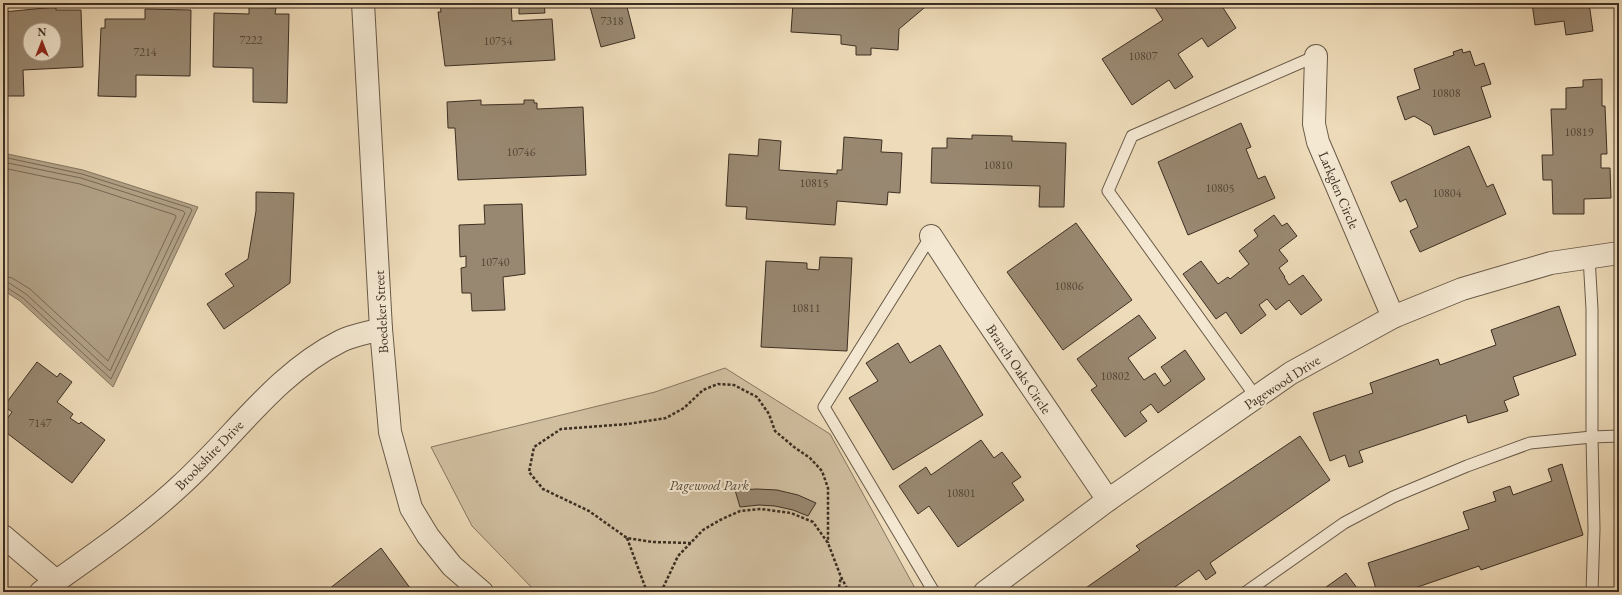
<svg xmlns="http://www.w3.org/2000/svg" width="1622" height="595" viewBox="0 0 1622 595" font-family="'EB Garamond',serif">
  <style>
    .green { fill: #d0be9f; stroke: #867660 }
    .water { fill: #b2a186; stroke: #83735e }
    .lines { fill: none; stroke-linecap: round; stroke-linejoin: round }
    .shore { stroke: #786854; stroke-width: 1 }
    .building { fill: #998871; stroke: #3d2f22; fill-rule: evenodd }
    .service-casing { stroke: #695a48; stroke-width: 13 }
    .minor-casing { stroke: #695a48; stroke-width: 24 }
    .tertiary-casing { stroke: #695a48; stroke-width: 24 }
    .path { stroke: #3d2f22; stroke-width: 2.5; stroke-dasharray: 3 2; stroke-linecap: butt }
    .service { stroke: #f4e8d2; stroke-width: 11 }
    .minor { stroke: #f4e8d2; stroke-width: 22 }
    .tertiary { stroke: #f4e8d2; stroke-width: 22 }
    .labels { text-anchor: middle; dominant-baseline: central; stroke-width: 4; stroke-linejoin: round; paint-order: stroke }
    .number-label { font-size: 12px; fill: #544536 }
    .street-label { font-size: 14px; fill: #3d2f22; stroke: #f4e8d2 }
    .park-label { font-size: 14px; font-style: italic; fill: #5a4c3b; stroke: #f4e8d2 }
  </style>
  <rect width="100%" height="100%" fill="#eedbb9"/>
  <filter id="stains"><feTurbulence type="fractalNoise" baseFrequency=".005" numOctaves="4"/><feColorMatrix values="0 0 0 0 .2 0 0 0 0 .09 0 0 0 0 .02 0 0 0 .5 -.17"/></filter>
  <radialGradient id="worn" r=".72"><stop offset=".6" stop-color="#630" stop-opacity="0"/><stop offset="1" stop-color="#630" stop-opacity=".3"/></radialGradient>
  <polygon class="green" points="725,368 830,434 916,590 913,592 536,592 472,526 431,447 655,392"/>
  <polygon class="water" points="3,153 83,170 198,207 113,387 20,301 3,290"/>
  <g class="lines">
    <g class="shore">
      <polyline points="3,157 82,174 190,208 192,210 111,379 23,298 6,287 3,287"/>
      <polyline points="3,162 81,178 183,211 185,213 110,371 26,294 9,283 3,282"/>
      <polyline points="3,168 80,184 175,215 176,217 108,361 30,289 12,278 3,276"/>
    </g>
  </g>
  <g class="building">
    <polygon points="440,3 511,3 512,21 552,19 555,60 445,66 438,12 441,12"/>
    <polygon points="519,3 544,3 545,13 519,14"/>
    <polygon points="589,3 626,3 635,38 601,47"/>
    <polygon points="793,3 930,3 899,29 898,50 871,48 871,55 856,55 856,46 841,44 841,35 791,32"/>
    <polygon points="1152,3 1220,3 1236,28 1208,47 1202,38 1178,54 1193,77 1175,89 1169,80 1132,105 1102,59 1163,20"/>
    <polygon points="1532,3 1589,3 1593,31 1566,35 1564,21 1535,25"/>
    <path d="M56,7V10H81L83,67L23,70L24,96H3V12ZM30,30H54V54H30Z"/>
    <polygon points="249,7 276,8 275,14 289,14 287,103 253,102 253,68 213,67 214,13 249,14"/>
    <polygon points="145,9 191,10 190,76 136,75 136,97 98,96 101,28 105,28 105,19 145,19"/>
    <polygon points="1462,49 1463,53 1470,51 1475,66 1484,63 1491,84 1481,87 1491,117 1434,135 1431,126 1414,116 1405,120 1397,97 1420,89 1414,69 1454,55 1453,52"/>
    <polygon points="1602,79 1602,106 1605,106 1607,154 1601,154 1601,168 1610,168 1611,198 1584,199 1584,214 1553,214 1552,180 1543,180 1542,155 1553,155 1551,109 1566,109 1566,88 1583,87 1583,80"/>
    <polygon points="481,100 481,105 524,104 524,100 534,100 534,103 537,103 537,109 583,107 586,175 458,180 455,128 448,128 447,102"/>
    <polygon points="1241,123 1251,147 1246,149 1258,179 1265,176 1275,198 1188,235 1158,162"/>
    <polygon points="972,135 1012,136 1012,141 1066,143 1064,207 1039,207 1040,186 931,183 932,148 947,148 947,138 972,139"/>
    <polygon points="844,137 882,140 881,152 902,153 900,193 888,192 887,205 837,201 835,225 746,219 747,207 726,206 729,154 758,156 759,139 781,141 779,170 837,174 837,170 842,170"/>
    <polygon points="1469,146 1487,187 1493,184 1506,214 1420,252 1410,231 1418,227 1406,199 1400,202 1391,182"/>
    <polygon points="256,192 294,193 290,283 224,329 207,304 234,286 225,274 248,259 256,211"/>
    <polygon points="522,204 525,274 503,277 505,310 472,311 471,293 462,293 461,268 466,267 466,256 460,257 459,225 485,224 484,205"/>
    <polygon points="1274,215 1282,226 1287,223 1297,236 1279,250 1288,261 1279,268 1285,277 1284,277 1289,285 1303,275 1322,300 1301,315 1289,300 1276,310 1267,299 1259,305 1266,315 1241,334 1226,312 1216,319 1183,274 1201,261 1218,284 1228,277 1230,279 1249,264 1239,251 1258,236 1254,230"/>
    <polygon points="1076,223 1132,300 1063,350 1007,272"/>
    <polygon points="820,257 852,258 847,351 761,347 766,261 807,263 807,269 819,270"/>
    <polygon points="1559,306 1576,355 1513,377 1519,395 1504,401 1508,411 1468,423 1466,415 1359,451 1363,462 1349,467 1345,455 1330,461 1313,413 1373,393 1370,383 1438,359 1440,365 1496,345 1491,330"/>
    <polygon points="1139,315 1156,338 1128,358 1144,380 1155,373 1164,386 1171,381 1161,367 1185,350 1205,379 1158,413 1151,404 1140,412 1147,421 1125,437 1091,390 1097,386 1077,359"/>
    <polygon points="898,343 910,363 940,345 983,415 893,470 849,398 878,381 866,363"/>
    <polygon points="37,362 57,377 60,373 72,382 57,402 73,414 70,418 79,424 81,422 105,440 72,483 3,430 3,424 12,412 4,406"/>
    <polygon points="1300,436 1330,480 1210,563 1216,573 1206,580 1199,570 1172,589 1174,592 1080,592 1140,550 1136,546"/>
    <polygon points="981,440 994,458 1002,452 1021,477 1012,483 1024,500 958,547 929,506 918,514 899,486 926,467 931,475"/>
    <polygon points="1562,464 1583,535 1481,570 1479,566 1403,592 1377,592 1368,563 1469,529 1463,512 1496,501 1493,492 1510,486 1513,495 1552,481 1548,469"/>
    <polygon points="757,489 777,490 798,495 816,503 808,516 793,510 775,506 759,505 740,507 735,490"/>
    <polygon points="381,548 413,592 320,592 327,587 329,589"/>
    <polygon points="1346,573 1360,592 1319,592"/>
  </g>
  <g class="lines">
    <g class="service-casing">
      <g id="service">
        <polyline points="931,236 824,407 934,592"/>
        <polyline points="1589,257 1592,309 1592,437 1594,529 1592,592"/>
        <polyline points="1256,397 1108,191 1132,136 1316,56"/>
        <polyline points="1246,592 1344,523 1393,497 1467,466 1530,443 1592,437 1619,436"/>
      </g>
    </g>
    <g class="minor-casing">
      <g id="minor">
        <polyline points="1316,56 1314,124 1318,142 1393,317"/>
        <polyline points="931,236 972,299 1108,500"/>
        <polyline points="3,536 56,581"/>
        <path d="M41,592C89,558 138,525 181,485C234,437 275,374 341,341C353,335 368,333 381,329"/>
        <polyline points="985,592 1108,500 1291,373 1393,317 1462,289 1551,263 1619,253"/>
      </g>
    </g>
    <g class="tertiary-casing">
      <polyline id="tertiary" points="363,3 381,329 390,432 411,508 428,536 452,566 482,592"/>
    </g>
    <g class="path">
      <polyline points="627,538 647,592"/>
      <polyline points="691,543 652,542 627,538 589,511 543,489 529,472 534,447 561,429 628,424 666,418 684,408 703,390 718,384 734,385 757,397 769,414 775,431 794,447 810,458 822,471 828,488 828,543"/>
      <polyline points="661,592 678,556 703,530 720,520 740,511 761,509 791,513 813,522 828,543 841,577 849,592"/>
      <polyline points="838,592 841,577"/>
    </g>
    <use href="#service" class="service"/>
    <use href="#minor" class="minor"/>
    <use href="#tertiary" class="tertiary"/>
  </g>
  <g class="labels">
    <g class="number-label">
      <text x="612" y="21">7318</text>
      <text x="251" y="40">7222</text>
      <text x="498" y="41">10754</text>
      <text x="145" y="52">7214</text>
      <text x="1143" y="56">10807</text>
      <text x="1446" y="93">10808</text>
      <text x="1579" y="132">10819</text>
      <text x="521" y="152">10746</text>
      <text x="998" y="165">10810</text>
      <text x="814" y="183">10815</text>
      <text x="1220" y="188">10805</text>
      <text x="1447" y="193">10804</text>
      <text x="495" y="262">10740</text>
      <text x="1069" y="286">10806</text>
      <text x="806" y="308">10811</text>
      <text x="1115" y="376">10802</text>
      <text x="40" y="423">7147</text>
      <text x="961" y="493">10801</text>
    </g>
    <g class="street-label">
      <text transform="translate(1339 190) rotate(67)">Larkglen Circle</text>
      <text transform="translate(381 312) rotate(-93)">Boedeker Street</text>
      <text transform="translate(1019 369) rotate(56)">Branch Oaks Circle</text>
      <text transform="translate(1282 382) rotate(-33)">Pagewood Drive</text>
      <text transform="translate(209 455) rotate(-46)">Brookshire Drive</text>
    </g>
    <g class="park-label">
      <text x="709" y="485">Pagewood Park</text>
    </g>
  </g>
  <rect width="1622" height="595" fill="none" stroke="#eedbb9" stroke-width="16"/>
  <rect x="4" y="4" width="1614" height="587" fill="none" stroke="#3d2f22" stroke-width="2"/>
  <rect x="8" y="8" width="1606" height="579" fill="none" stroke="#3d2f22"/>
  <g transform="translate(42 42)"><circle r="19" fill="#f4e8d2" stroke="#ab9e8c"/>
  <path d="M0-3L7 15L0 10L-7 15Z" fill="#8f2418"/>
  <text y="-6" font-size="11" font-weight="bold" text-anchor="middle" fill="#3d2f22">N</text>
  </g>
  <rect width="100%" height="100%" filter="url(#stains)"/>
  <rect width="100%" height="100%" fill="url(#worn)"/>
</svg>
